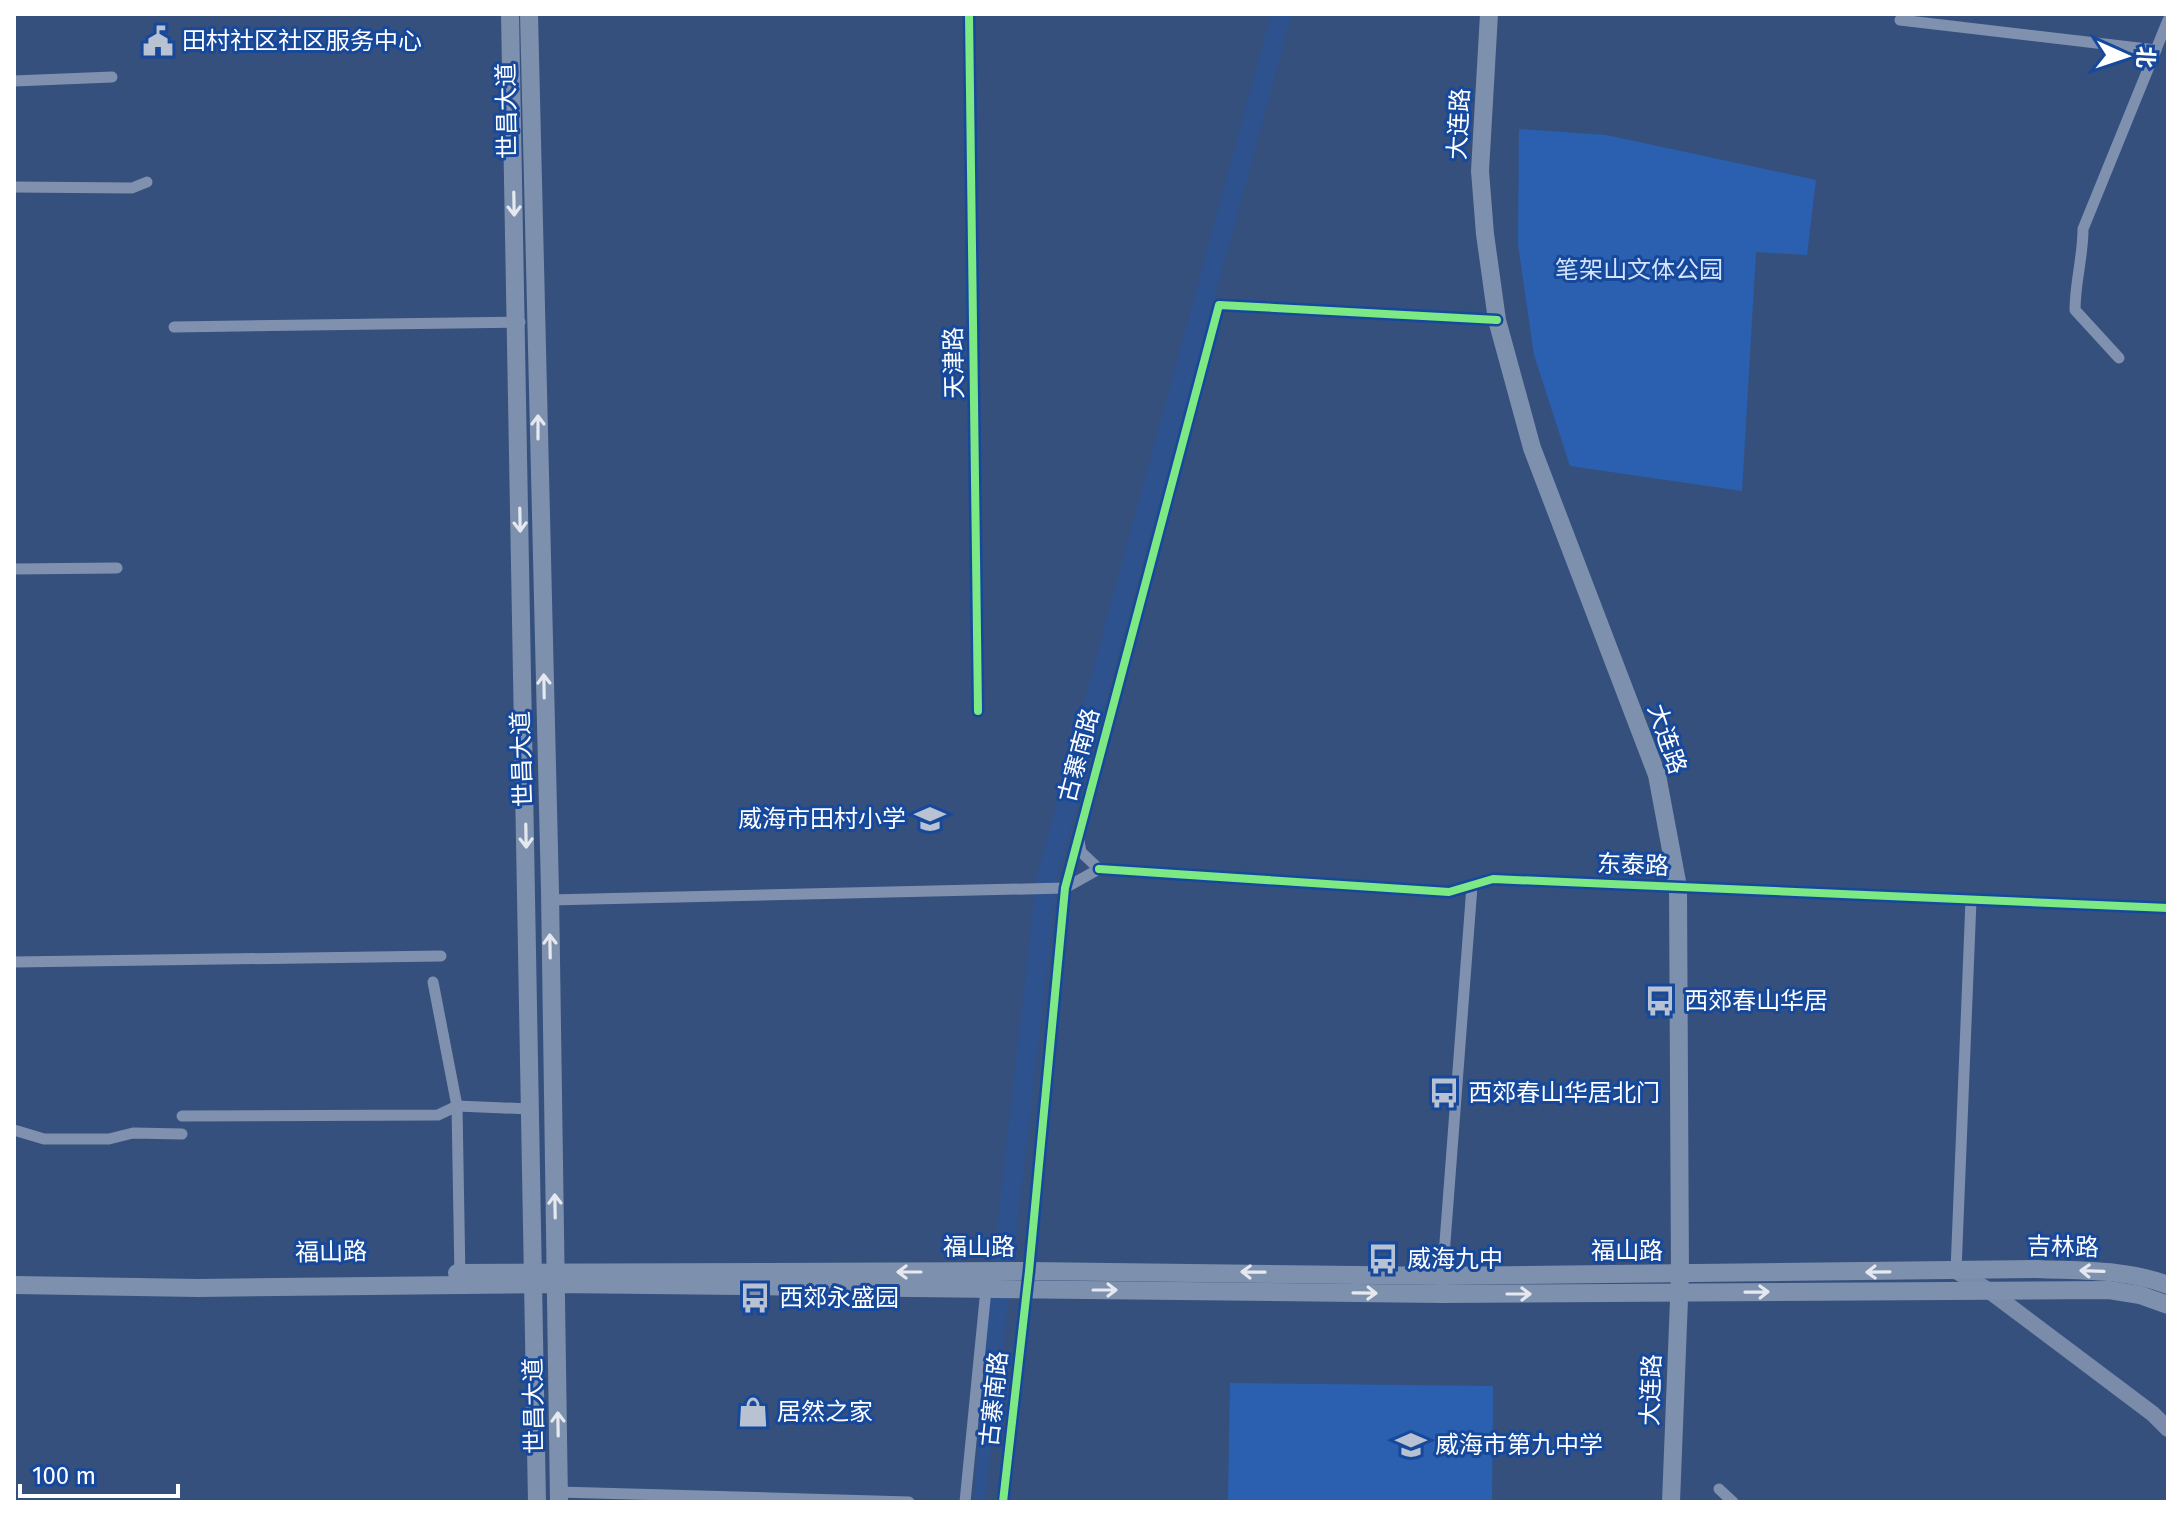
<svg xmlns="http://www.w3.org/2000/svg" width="2182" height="1516" viewBox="0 0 2182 1516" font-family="'Fira Sans','Noto Sans SC',sans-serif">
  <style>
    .green { fill: #2b60b1 }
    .water { fill: #2e528e }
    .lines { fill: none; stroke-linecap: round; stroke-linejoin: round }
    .street { stroke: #8091af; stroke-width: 11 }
    .secondary { stroke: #7b8cab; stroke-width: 16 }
    .primary { stroke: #7d90ad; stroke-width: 18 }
    .cycleway-casing { stroke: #16499c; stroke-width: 13 }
    .cycleway { stroke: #7ce984; stroke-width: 8 }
    .oneway { stroke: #e5e9ef }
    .labels { text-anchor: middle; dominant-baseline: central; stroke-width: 6; stroke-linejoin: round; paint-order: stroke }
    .poi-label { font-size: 24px; fill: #fff; stroke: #16499c; text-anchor: start }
    .street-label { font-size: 24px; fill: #fff; stroke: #16499c }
    .park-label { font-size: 24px; fill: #d5e4fd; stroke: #16499c }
  </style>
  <rect width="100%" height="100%" fill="#35507d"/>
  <g class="green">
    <polygon points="1519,129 1606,135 1816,180 1807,255 1756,252 1742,491 1570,466 1534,355 1518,244"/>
    <polygon points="1230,1383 1493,1386 1492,1502 1228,1502"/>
  </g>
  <polygon class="water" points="1271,14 1292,14 1058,874 985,1502 974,1502 986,1324 1037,875"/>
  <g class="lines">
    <g class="street">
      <polyline points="969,14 978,711"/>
      <polyline points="1900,20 2156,50"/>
      <polyline points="14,81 112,77"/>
      <polyline points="14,187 132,188 147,182"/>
      <polyline points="174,327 520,322"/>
      <path d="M2119,358L2075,310C2075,282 2083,257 2083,229L2168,20"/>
      <polyline points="14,569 117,568"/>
      <polyline points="1079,841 1081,852 1099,869"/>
      <polyline points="1099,869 1449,892 1493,879 2168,908"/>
      <polyline points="549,900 1065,888 1099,869"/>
      <polyline points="14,962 441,956"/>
      <polyline points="433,982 457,1106 460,1279"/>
      <polyline points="182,1116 438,1115 457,1106 530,1109"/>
      <polyline points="14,1130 44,1139 109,1139 133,1133 182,1134"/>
      <polyline points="1956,1271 1971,900"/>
      <polyline points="1442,1282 1472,886"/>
      <polyline points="1719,1489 1733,1502"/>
      <polyline points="559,1492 909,1502"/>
      <polyline points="965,1502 986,1289"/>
      <polyline points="1003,1502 1029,1271 1065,888 1219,305 1497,320"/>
    </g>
    <polyline class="secondary" points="1956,1271 1988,1290 2153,1414 2168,1429"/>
    <g class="primary">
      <polyline points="510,14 537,1502"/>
      <polyline points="529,14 550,891 559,1502"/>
      <polyline points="1489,14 1480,171 1485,234 1497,320 1532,448 1657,775 1678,887 1680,1274 1671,1502"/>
      <path d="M457,1273L1029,1271L1443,1276L2037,1269C2082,1271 2126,1269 2168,1285"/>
      <polyline points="14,1285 198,1288 556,1284 1441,1294 2109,1290 2140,1295 2168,1305"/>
    </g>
    <g class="cycleway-casing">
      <g id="cycleway">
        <polyline points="969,14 978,711"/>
        <polyline points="1099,869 1449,892 1493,879 2168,908"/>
        <polyline points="1003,1502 1029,1271 1065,888 1219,305 1497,320"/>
      </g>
    </g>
    <use href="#cycleway" class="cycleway"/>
  </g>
  <defs><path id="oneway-shaft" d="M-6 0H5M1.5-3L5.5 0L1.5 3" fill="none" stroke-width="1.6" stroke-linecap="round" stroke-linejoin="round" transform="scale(2)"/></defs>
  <g class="oneway">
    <use href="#oneway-shaft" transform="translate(514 204) rotate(89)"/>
    <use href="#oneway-shaft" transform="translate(538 427) rotate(-90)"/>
    <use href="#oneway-shaft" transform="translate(520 520) rotate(89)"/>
    <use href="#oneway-shaft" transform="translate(544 686) rotate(-91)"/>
    <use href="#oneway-shaft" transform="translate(526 836) rotate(89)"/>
    <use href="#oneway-shaft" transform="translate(550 946) rotate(-91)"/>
    <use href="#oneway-shaft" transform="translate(555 1206) rotate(-91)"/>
    <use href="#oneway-shaft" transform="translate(2092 1271) rotate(-178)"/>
    <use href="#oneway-shaft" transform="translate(909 1272) rotate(180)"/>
    <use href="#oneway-shaft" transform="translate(1253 1272) rotate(-179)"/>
    <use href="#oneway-shaft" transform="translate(1878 1272) rotate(179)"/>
    <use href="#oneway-shaft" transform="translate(1105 1290)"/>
    <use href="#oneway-shaft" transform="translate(1757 1292) rotate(-1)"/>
    <use href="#oneway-shaft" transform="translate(1365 1293) rotate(1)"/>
    <use href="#oneway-shaft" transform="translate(1519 1294)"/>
    <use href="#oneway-shaft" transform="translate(558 1424) rotate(-91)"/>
  </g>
  <defs>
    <g id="civic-bare" transform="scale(2.4)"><path d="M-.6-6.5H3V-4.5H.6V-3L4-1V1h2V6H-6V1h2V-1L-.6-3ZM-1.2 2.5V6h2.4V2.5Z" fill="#b8c2d2" stroke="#16499c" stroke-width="2.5" paint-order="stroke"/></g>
    <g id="school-bare" transform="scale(2.4)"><path d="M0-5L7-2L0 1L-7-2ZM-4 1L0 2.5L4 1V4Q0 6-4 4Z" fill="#b8c2d2" stroke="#16499c" stroke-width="2.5" paint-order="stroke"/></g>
    <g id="bus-bare" transform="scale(2.4)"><path d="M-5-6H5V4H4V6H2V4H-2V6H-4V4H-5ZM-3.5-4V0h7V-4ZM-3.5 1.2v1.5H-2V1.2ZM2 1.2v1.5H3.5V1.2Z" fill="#b8c2d2" stroke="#16499c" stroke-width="2.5" paint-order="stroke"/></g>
    <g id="shop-bare" transform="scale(2.4)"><path d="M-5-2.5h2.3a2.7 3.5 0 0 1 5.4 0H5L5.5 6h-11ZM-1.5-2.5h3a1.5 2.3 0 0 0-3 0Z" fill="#b8c2d2" stroke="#16499c" stroke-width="2.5" paint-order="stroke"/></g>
  </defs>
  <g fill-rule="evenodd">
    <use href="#civic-bare" x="158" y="41"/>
    <use href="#school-bare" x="930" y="819"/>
    <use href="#bus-bare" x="1660" y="1001"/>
    <use href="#bus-bare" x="1444" y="1093"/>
    <use href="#bus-bare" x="1383" y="1259"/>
    <use href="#bus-bare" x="755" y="1298"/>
    <use href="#shop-bare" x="753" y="1412"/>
    <use href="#school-bare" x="1411" y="1445"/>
  </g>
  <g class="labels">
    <g class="poi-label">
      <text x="182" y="41">田村社区社区服务中心</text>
      <text x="906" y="819" text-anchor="end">威海市田村小学</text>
      <text x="1684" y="1001">西郊春山华居</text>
      <text x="1468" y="1093">西郊春山华居北门</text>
      <text x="1407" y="1259">威海九中</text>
      <text x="779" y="1298">西郊永盛园</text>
      <text x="777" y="1412">居然之家</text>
      <text x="1435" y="1445">威海市第九中学</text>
    </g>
    <g class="street-label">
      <text transform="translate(507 111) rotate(-91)">世昌大道</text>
      <text transform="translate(1459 124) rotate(-87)">大连路</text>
      <text transform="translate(954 363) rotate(-91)">天津路</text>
      <text transform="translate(1667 739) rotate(71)">大连路</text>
      <text transform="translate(1079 755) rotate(-75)">古寨南路</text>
      <text transform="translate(522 759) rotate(-92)">世昌大道</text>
      <text transform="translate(1633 865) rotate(2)">东泰路</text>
      <text x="979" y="1247">福山路</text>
      <text transform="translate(2063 1247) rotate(1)">吉林路</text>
      <text x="1627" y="1251">福山路</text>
      <text transform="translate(331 1252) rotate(-1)">福山路</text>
      <text transform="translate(1651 1390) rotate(-88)">大连路</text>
      <text transform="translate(994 1399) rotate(-84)">古寨南路</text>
      <text transform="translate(534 1406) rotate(-91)">世昌大道</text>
    </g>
    <g class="park-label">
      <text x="1639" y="270">笔架山文体公园</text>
    </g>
  </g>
  <rect width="2182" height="1516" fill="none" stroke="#ffffff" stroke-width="32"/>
  <g transform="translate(2126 56) rotate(93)" stroke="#16499c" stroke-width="6" paint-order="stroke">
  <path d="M0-6L14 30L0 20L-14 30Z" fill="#ffffff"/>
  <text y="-12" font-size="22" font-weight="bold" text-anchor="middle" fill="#ffffff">北</text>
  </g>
  <path d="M20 1484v12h158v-12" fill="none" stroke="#ffffff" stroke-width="4"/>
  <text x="32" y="1484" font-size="24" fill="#ffffff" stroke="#16499c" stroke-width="6" paint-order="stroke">100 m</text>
</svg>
